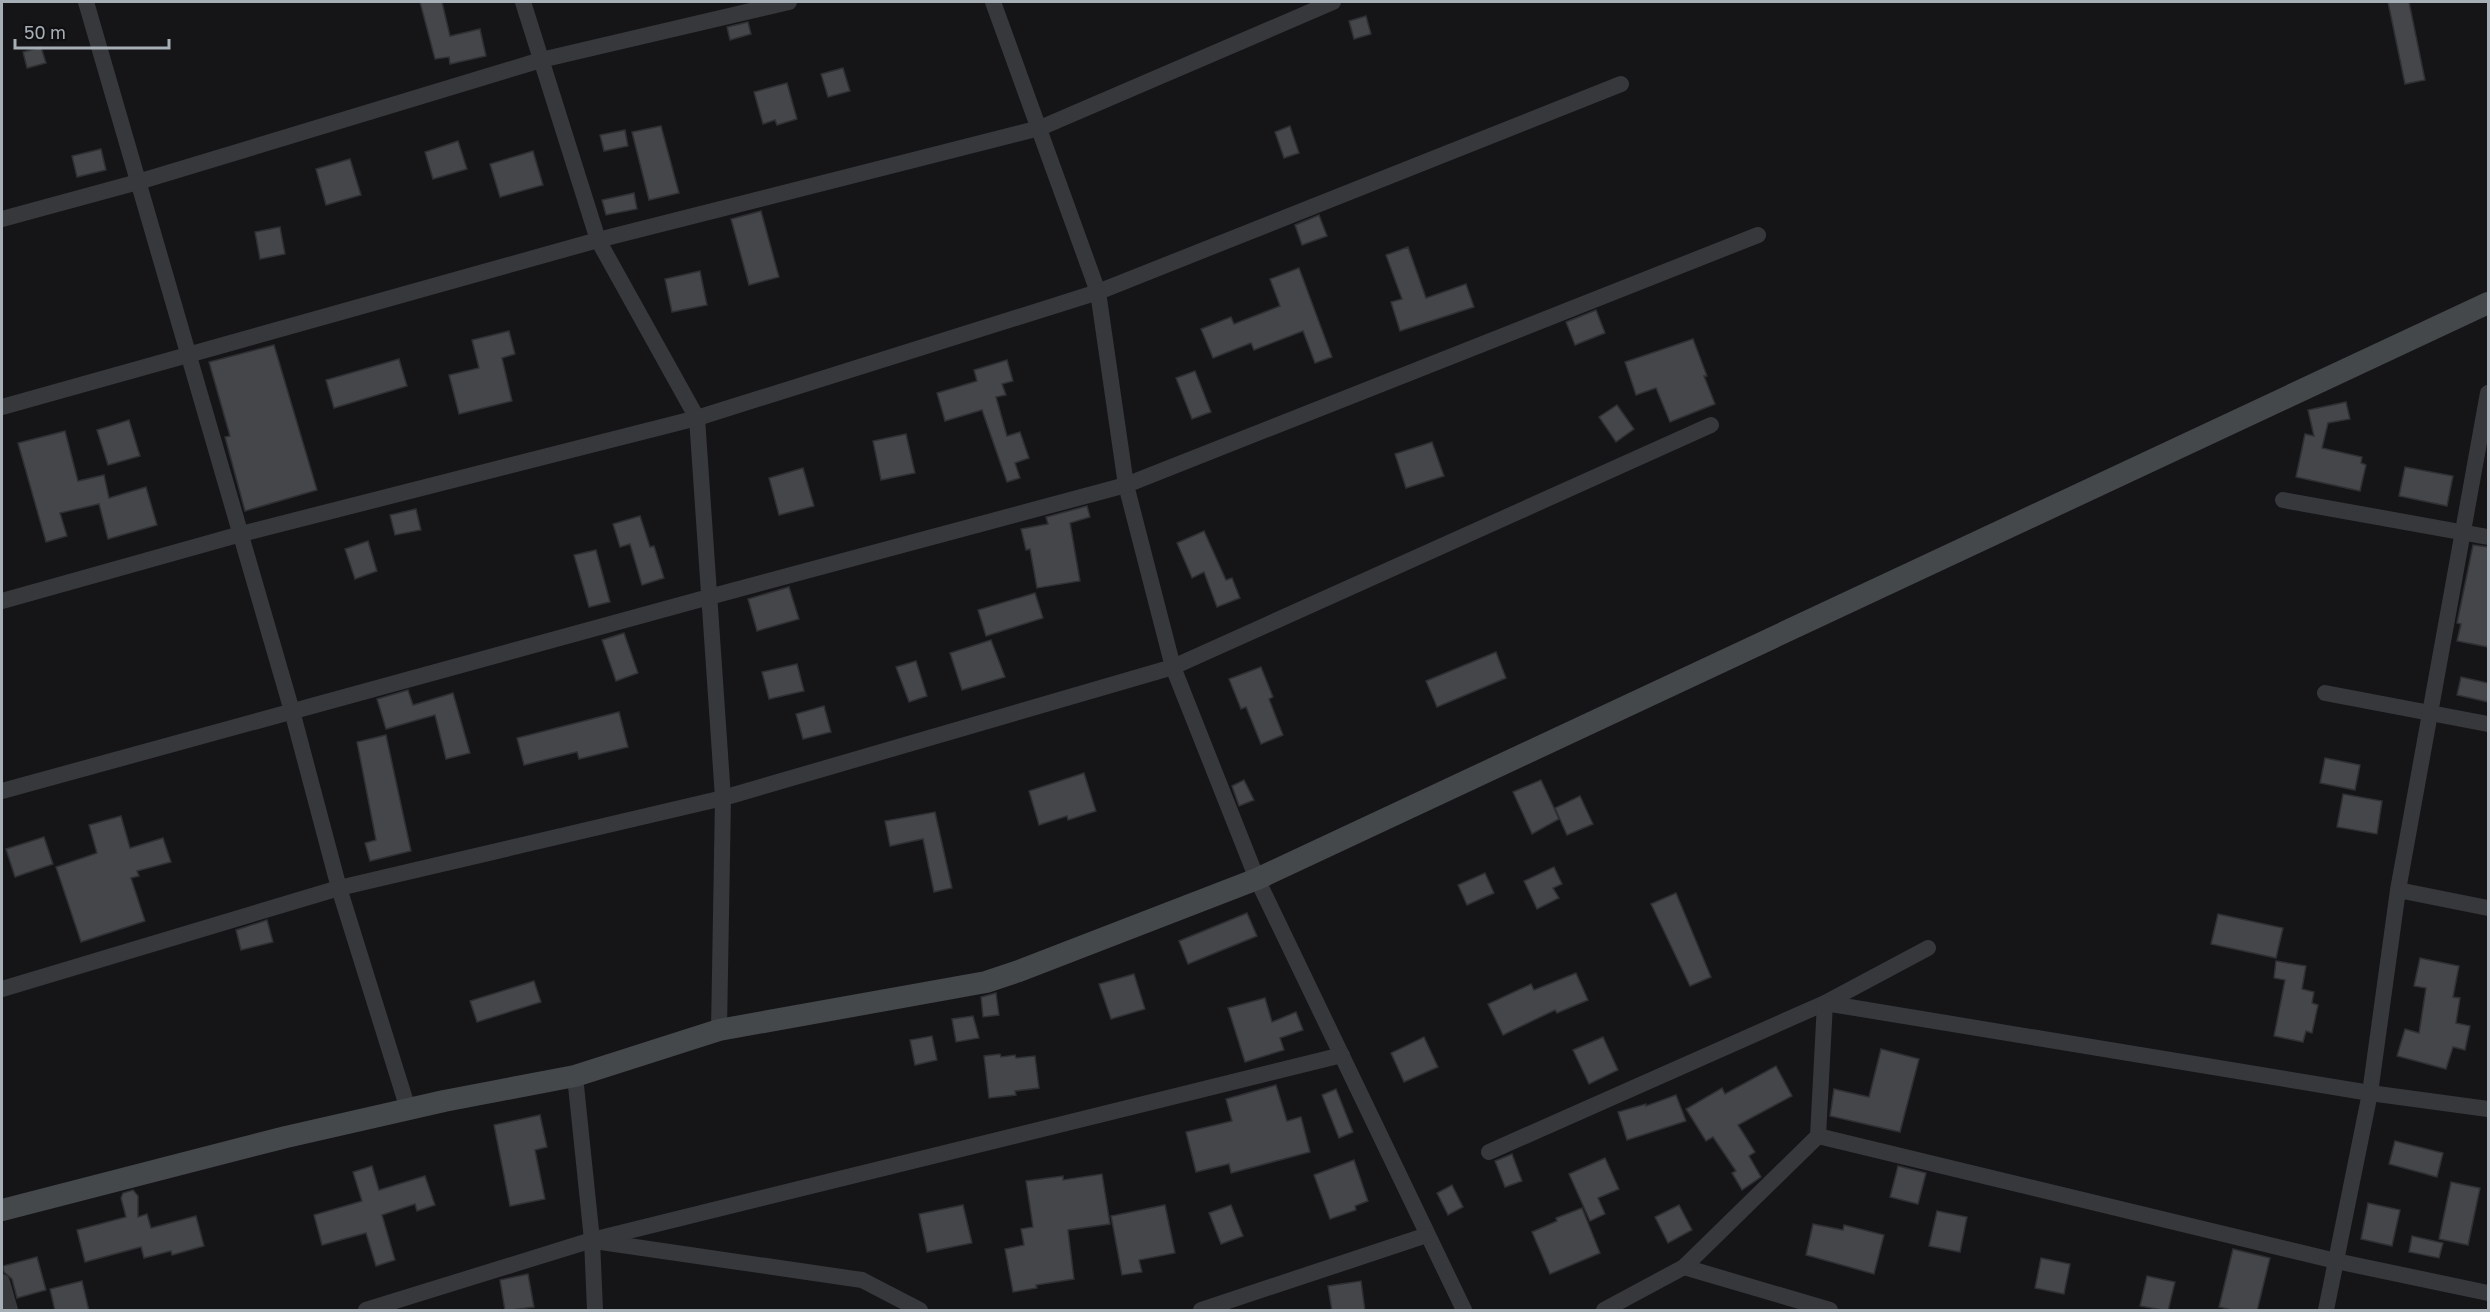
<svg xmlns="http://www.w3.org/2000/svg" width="2490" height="1312" viewBox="0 0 2490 1312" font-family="'Golos Text',sans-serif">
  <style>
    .building { fill: #44464a; stroke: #2f3033; stroke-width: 1.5 }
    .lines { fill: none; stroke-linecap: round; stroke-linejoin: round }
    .minor { stroke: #36383c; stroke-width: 16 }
    .secondary { stroke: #44484b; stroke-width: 22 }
  </style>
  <rect width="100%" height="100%" fill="#151517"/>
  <g class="building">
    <polygon points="420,2 442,2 450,36 480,29 486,56 450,64 449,57 435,59"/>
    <polygon points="2388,2 2409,2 2425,80 2405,84"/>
    <polygon points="1366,16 1371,34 1354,39 1349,21"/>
    <polygon points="748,22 751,34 730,40 727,27"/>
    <polygon points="41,47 46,63 27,68 23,52"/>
    <polygon points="843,68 850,91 828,97 821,74"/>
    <polygon points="787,83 797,119 777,125 775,120 763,124 754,92"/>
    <polygon points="661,126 679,193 649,200 632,132"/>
    <polygon points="1290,126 1299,153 1284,158 1275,132"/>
    <polygon points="625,130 628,146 604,151 600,135"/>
    <polygon points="458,141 467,169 433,179 425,152"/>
    <polygon points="101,149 106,170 77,177 72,156"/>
    <polygon points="533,151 543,185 500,197 490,164"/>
    <polygon points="350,159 361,195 326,205 316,169"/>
    <polygon points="634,193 637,209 606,215 602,200"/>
    <polygon points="761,211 779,277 749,285 731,219"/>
    <polygon points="1319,215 1327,236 1302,245 1295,225"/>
    <polygon points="280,227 285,254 260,259 255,232"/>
    <polygon points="1408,247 1426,298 1466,284 1474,307 1400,331 1391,302 1402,299 1386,255"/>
    <polygon points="1299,268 1332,357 1315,363 1303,331 1254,350 1251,343 1213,358 1201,329 1231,317 1234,324 1280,306 1270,279"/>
    <polygon points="700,271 707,305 672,312 665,279"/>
    <polygon points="1596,310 1605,333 1575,345 1566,322"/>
    <polygon points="509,331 515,354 502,358 512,401 459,414 449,375 479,368 472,340"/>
    <polygon points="1693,339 1707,376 1704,376 1715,404 1670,422 1656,388 1636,395 1625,362"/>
    <polygon points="274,345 317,490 245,511 225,437 230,436 209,362"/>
    <polygon points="399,359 407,386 334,408 326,380"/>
    <polygon points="1007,360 1013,381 1002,384 1006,395 996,397 1007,436 1020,432 1029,458 1015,463 1020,478 1007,482 982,410 945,421 937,393 977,381 974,370"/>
    <polygon points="1195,371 1211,412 1192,419 1176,378"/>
    <polygon points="2346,402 2350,419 2328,423 2322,448 2362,457 2361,463 2366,465 2360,491 2296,477 2305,434 2314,436 2308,410"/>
    <polygon points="1617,405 1634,429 1616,442 1599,417"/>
    <polygon points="129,420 140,456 108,465 97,430"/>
    <polygon points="65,431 78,481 104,475 109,498 146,487 157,525 108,539 99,504 60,513 67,536 46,542 18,443"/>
    <polygon points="906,434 915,473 881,480 873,441"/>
    <polygon points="1432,442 1444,476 1406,488 1395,454"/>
    <polygon points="2405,467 2453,476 2447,506 2399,496"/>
    <polygon points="803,468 814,506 779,515 769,478"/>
    <polygon points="1087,506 1090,517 1070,523 1080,581 1037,588 1030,549 1026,550 1021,529 1048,524 1046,517"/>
    <polygon points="416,509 421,530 395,535 390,515"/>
    <polygon points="640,516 650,547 654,546 664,578 642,585 630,544 620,547 613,524"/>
    <polygon points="1204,531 1226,580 1232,578 1240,598 1217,607 1204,572 1192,578 1177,543"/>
    <polygon points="368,541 377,571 355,579 345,549"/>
    <polygon points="2473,545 2488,547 2488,647 2457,641 2461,624 2457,623"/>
    <polygon points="596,550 610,602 589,607 574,555"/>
    <polygon points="789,587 799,619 757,631 748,599"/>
    <polygon points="1035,593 1043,618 986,636 978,610"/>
    <polygon points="624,633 638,673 616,681 602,640"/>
    <polygon points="991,640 1005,677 962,690 950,653"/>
    <polygon points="1496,652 1506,678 1437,707 1426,681"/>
    <polygon points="916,661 927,696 909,702 896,667"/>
    <polygon points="797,664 804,691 769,699 762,672"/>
    <polygon points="1261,667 1273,697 1269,699 1283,735 1261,744 1246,707 1241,709 1229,679"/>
    <polygon points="2461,677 2488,683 2488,702 2457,695"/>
    <polygon points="408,690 413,705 453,693 470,753 446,759 435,715 386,729 377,699"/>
    <polygon points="824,706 831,732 803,739 796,714"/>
    <polygon points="619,712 628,747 579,759 577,752 524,765 517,738"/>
    <polygon points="386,735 411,851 370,861 365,843 376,840 357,742"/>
    <polygon points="2325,758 2360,765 2355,790 2320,783"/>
    <polygon points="1084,773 1096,811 1068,820 1067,816 1039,825 1029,791"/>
    <polygon points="1244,780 1254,800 1239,806 1232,786"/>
    <polygon points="1541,780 1559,819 1532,834 1513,792"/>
    <polygon points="2343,794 2382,801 2377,834 2337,827"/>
    <polygon points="1580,796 1593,824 1567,835 1555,808"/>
    <polygon points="935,812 952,888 934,892 923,839 890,846 885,821"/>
    <polygon points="121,816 130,848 163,838 171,862 137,871 139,876 131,878 145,921 81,942 56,867 97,853 89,825"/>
    <polygon points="44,837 53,864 15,877 6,849"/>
    <polygon points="1554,867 1562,884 1553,888 1559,898 1537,909 1524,881"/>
    <polygon points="1485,873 1494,893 1467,905 1458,885"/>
    <polygon points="1676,893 1711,977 1690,986 1651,904"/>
    <polygon points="1247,913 1257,936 1188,964 1179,941"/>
    <polygon points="2218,914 2283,928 2276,958 2211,944"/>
    <polygon points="267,920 273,942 241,950 236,930"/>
    <polygon points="2420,958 2459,966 2453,997 2460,998 2456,1023 2470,1026 2465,1050 2453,1047 2446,1069 2397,1056 2405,1029 2419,1033 2426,988 2414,986"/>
    <polygon points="2276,961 2306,966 2302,989 2314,992 2312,1003 2318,1005 2312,1033 2306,1031 2303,1042 2274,1036 2285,980 2274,978"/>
    <polygon points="1576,973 1588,1000 1557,1013 1555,1010 1503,1035 1488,1004 1531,984 1534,990"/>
    <polygon points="1134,974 1145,1009 1111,1019 1099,984"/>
    <polygon points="534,981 541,1002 477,1022 470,1001"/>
    <polygon points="996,993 999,1015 983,1017 981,997"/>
    <polygon points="1265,998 1272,1022 1296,1012 1303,1030 1280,1038 1284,1050 1245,1062 1228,1008"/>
    <polygon points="973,1016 979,1038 956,1042 952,1019"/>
    <polygon points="932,1036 937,1060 915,1065 910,1040"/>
    <polygon points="1424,1037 1438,1067 1404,1082 1391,1053"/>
    <polygon points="1603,1037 1618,1070 1589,1084 1573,1050"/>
    <polygon points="1881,1049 1919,1059 1900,1132 1830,1116 1834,1089 1869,1097"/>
    <polygon points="1000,1054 1001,1057 1015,1055 1016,1058 1035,1056 1039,1088 1015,1091 1016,1095 989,1098 984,1056"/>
    <polygon points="1776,1066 1792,1096 1738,1125 1755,1152 1749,1156 1761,1177 1742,1190 1732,1173 1736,1171 1713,1137 1706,1141 1686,1109 1722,1088 1725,1094"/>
    <polygon points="1276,1085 1287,1121 1301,1117 1310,1152 1231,1173 1229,1164 1196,1172 1186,1132 1232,1121 1226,1099"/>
    <polygon points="1336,1089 1353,1132 1339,1138 1322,1095"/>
    <polygon points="1676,1095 1686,1121 1627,1140 1618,1112 1646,1104 1646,1106"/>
    <polygon points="540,1115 547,1147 535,1150 545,1199 510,1206 494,1125"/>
    <polygon points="2395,1141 2443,1153 2437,1177 2389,1164"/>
    <polygon points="1512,1154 1522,1181 1505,1187 1495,1161"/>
    <polygon points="1605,1158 1619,1189 1598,1198 1605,1214 1590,1221 1569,1174"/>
    <polygon points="1354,1160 1368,1201 1355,1206 1356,1210 1330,1219 1314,1175"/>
    <polygon points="372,1166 379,1190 425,1176 435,1205 417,1211 415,1204 382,1215 395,1260 376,1266 366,1233 322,1245 314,1215 362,1201 353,1172"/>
    <polygon points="1898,1166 1926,1173 1918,1204 1890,1197"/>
    <polygon points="1102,1174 1110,1224 1068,1230 1074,1279 1036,1285 1037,1288 1013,1292 1005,1249 1024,1245 1021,1229 1033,1227 1026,1181 1063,1176 1063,1180"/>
    <polygon points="2451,1182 2480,1188 2468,1245 2439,1239"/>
    <polygon points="1452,1185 1463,1207 1448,1215 1437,1193"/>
    <polygon points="133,1190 138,1196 138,1217 147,1214 151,1228 196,1216 204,1246 172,1255 171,1251 144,1258 141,1247 85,1262 77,1230 126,1217 121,1198 123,1193"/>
    <polygon points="2368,1203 2400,1210 2392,1246 2361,1239"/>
    <polygon points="963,1205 972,1243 927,1252 919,1214"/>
    <polygon points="1165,1205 1175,1253 1139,1260 1142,1272 1122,1275 1111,1216"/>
    <polygon points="1231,1205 1243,1236 1221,1244 1209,1213"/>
    <polygon points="1679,1205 1692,1230 1668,1243 1655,1217"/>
    <polygon points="1582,1208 1600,1253 1550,1274 1532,1232 1557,1221 1556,1218"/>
    <polygon points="1937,1211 1967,1217 1960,1252 1929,1246"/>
    <polygon points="1813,1224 1843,1230 1844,1225 1884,1235 1874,1274 1806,1255"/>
    <polygon points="2412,1236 2443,1243 2439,1258 2409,1252"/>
    <polygon points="2233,1249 2270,1258 2257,1311 2236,1311 2219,1307"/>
    <polygon points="37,1257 46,1290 17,1298 12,1279 4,1272 3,1266"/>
    <polygon points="2041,1258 2070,1264 2064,1294 2035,1288"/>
    <polygon points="528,1274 534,1307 505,1311 500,1280"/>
    <polygon points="2147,1276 2175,1282 2168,1311 2140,1306"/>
    <polygon points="82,1281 89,1311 55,1311 50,1289"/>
    <polygon points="1361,1281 1365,1311 1332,1311 1328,1286"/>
  </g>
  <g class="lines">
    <g class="minor">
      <polyline points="86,2 292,711 339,888 408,1109"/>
      <polyline points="523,2 598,240 697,418 723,798 719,1030"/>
      <polyline points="993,2 1098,292 1126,485 1173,667 1257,879 1464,1310"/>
      <polyline points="2,219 138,182 541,60 789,2"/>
      <polyline points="2,407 598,240 1040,128 1333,2"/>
      <polyline points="2283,500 2488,537"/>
      <polyline points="2,601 241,534 697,418 1098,292 1621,84"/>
      <polyline points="2325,693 2488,724"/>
      <polyline points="2,791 709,597 1126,485 1758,235"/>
      <polyline points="2398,890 2488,908"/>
      <polyline points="2,989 339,888 723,798 1173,667 1711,425"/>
      <polyline points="575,1076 592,1240 595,1310"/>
      <polyline points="1818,1136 2336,1261 2488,1293"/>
      <polyline points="1489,1152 1825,1003 1928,948"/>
      <polyline points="601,1242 862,1280 920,1310"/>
      <polyline points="1684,1267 1830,1310"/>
      <polyline points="2,1282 10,1310"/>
      <polyline points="366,1310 592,1240 1342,1055"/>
      <polyline points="1201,1310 1427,1235"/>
      <polyline points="1604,1310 1684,1267 1818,1136 1825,1003 2370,1093 2488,1109"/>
      <polyline points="2326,1310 2370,1093 2398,890 2488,393"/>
    </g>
    <polyline class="secondary" points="2,1210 286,1137 444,1101 575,1076 719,1030 986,982 1019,971 1257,879 2488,303"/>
  </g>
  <rect width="2490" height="1312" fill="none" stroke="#a7afb6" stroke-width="6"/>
  <path d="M15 39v9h154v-9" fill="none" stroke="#a7afb6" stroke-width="3"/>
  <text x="24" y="39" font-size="18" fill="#a7afb6" stroke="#101012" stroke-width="4.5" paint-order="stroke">50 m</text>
</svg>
